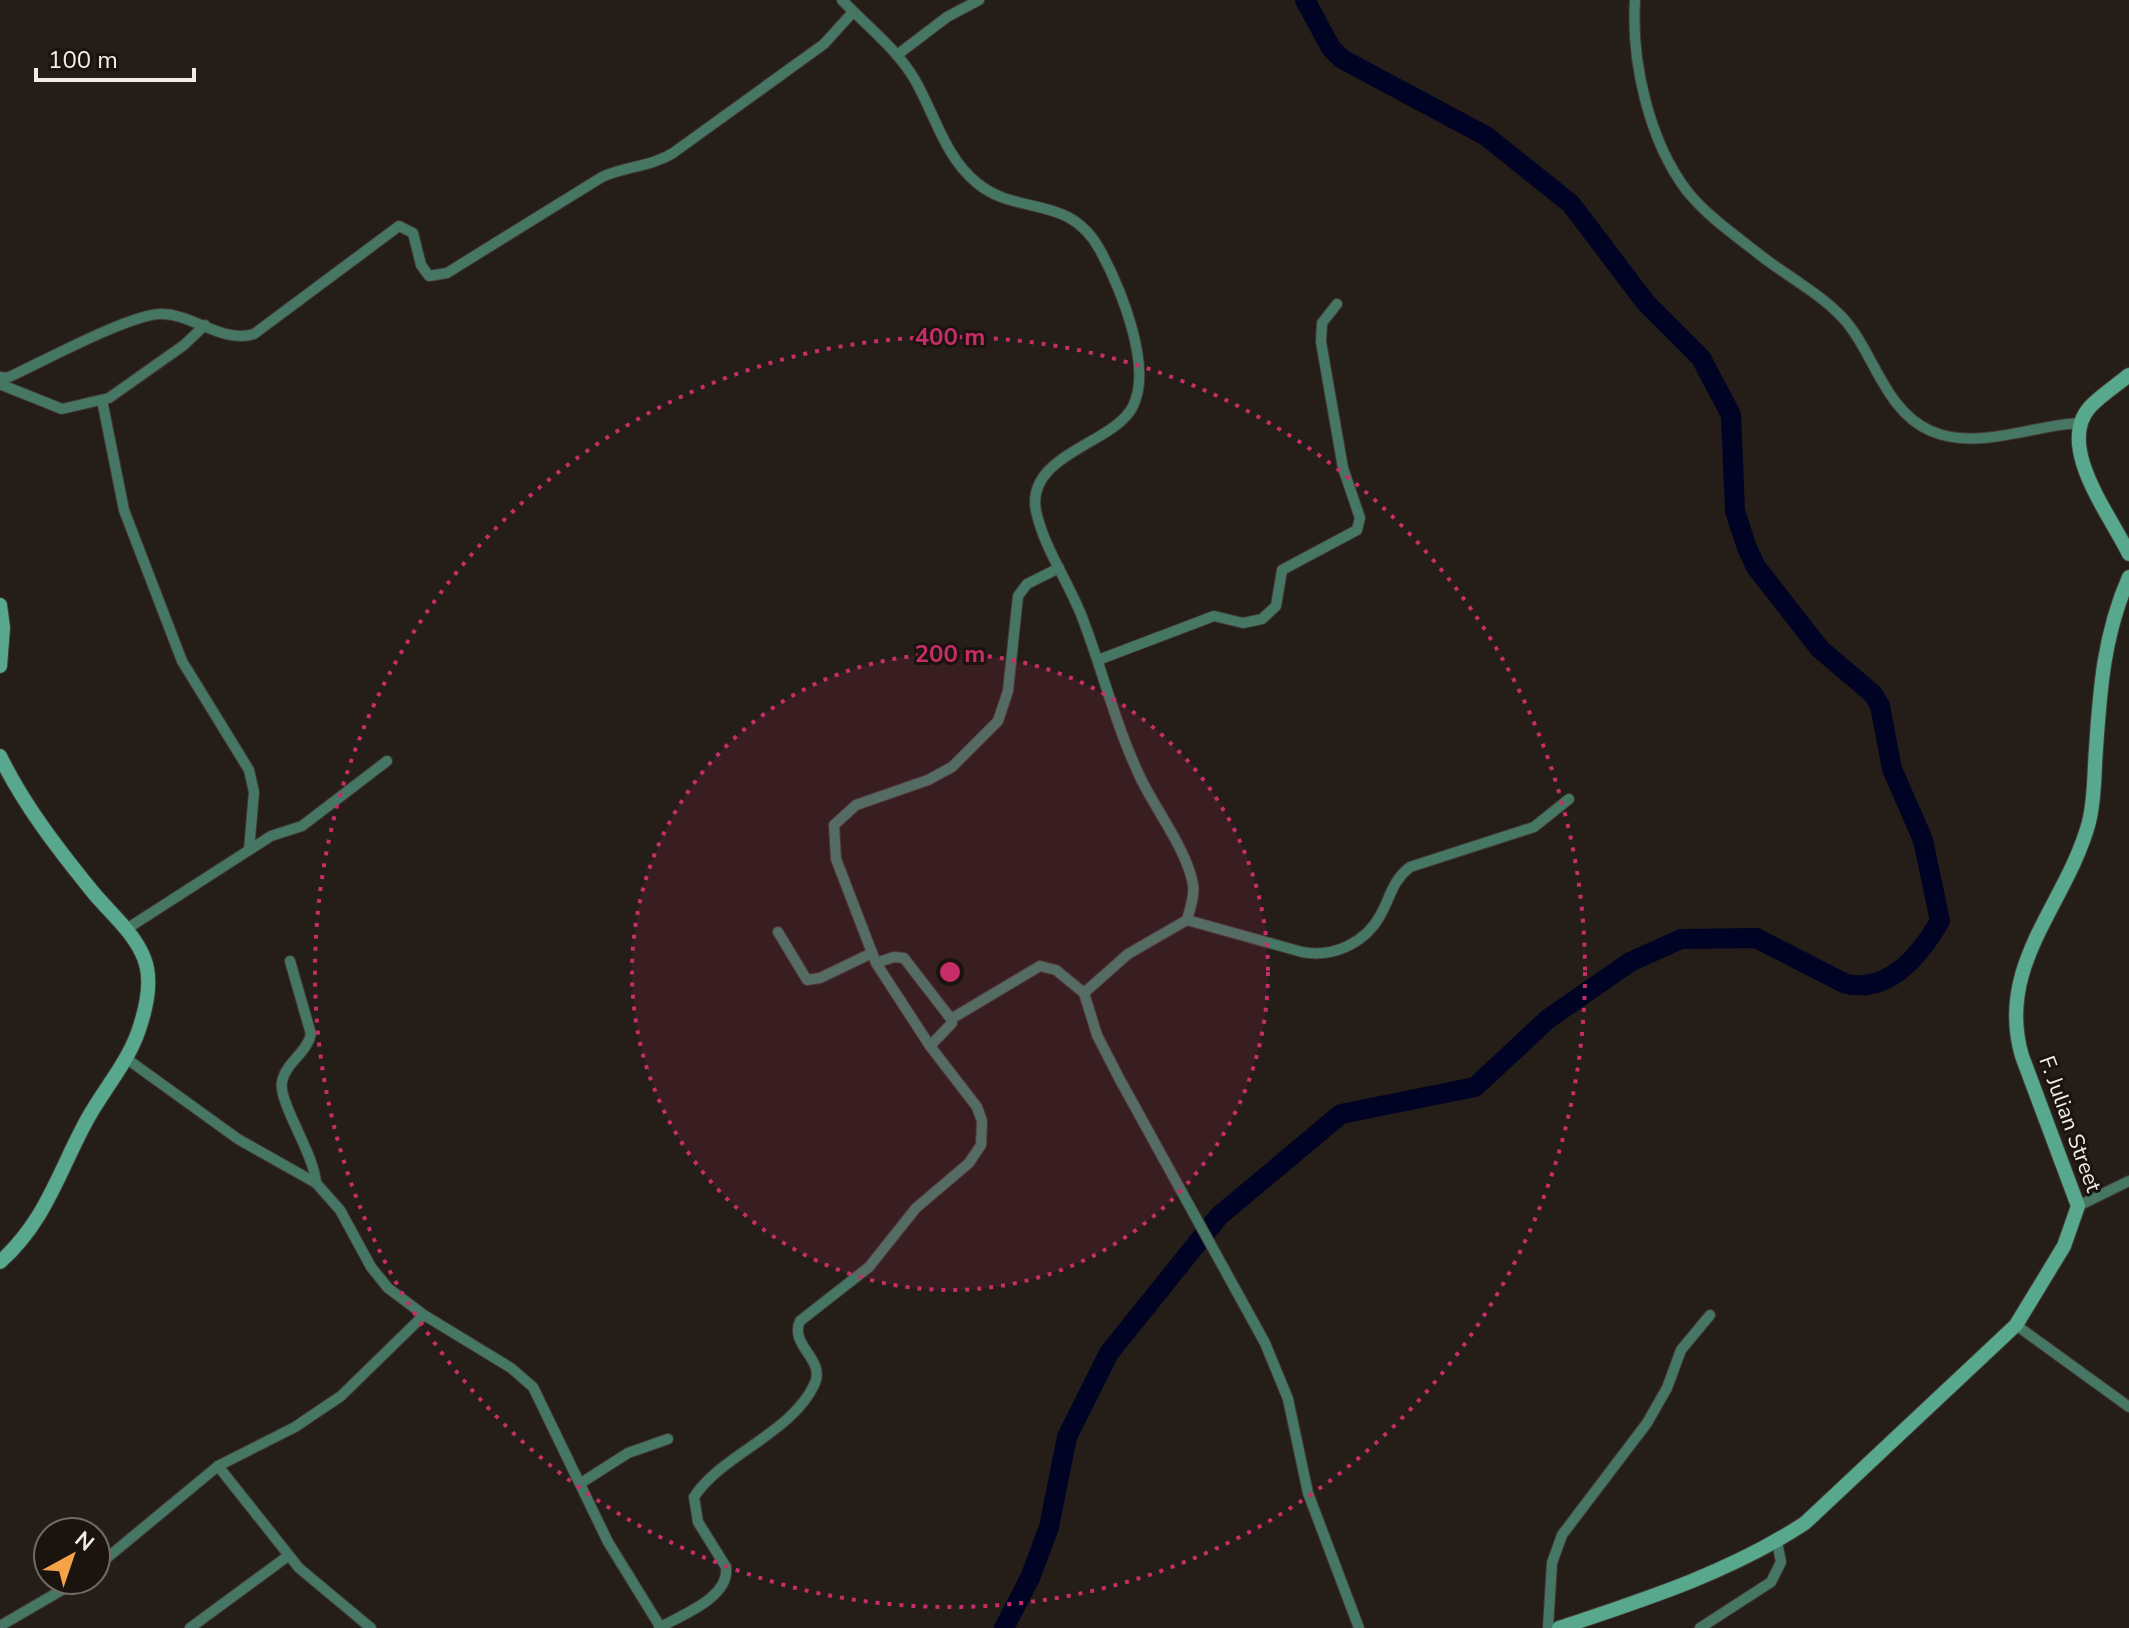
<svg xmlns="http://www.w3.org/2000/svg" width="2129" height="1628" viewBox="0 0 2129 1628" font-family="'Nunito Sans',sans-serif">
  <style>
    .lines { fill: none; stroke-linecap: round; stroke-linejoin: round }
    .river { stroke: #000323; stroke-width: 20 }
    .street-casing { stroke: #423a34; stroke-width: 12 }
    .secondary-casing { stroke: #423a34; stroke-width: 16 }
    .street { stroke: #467664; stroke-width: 10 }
    .secondary { stroke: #58a88d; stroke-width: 14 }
    .ring { fill: none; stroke: #c72d69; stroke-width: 4; stroke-dasharray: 4 8 }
    .labels { text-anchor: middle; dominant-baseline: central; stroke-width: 6; stroke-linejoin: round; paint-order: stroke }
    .street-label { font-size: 22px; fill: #f2ece8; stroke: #1b140e }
    .centre { fill: #c72d69; stroke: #1b140e; stroke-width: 4 }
    .ring-label { font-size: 24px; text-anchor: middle; font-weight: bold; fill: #c72d69; stroke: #1b140e; stroke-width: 6; stroke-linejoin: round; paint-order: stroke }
  </style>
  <rect width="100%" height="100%" fill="#251d17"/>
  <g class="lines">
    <path class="river" d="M1004,1628L1030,1578L1049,1527L1067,1437L1109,1353L1219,1216L1341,1114L1475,1087L1548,1019L1630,962L1681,939L1756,938L1846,984C1890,993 1920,955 1940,921L1923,840L1892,769L1880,706L1873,694L1820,649L1756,567L1747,548L1735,511L1731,415L1701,358L1646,303L1571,204L1486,136L1342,59L1331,48L1305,0"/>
    <g class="street-casing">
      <g id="street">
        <path d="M842,0C867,26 897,49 915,80C935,115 945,157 977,183C1018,217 1069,193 1100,250C1120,287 1153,366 1133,406C1115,444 1025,454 1036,511C1044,548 1068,581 1082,617C1103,671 1116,728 1142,781C1158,813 1186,849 1193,884C1195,896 1190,908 1187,920L1128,954L1084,993L1097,1035L1119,1078L1265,1343L1288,1399L1308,1493L1359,1628"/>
        <path d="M1635,0C1631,62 1649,141 1687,191C1707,216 1735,235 1760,255C1787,276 1819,293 1842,317C1874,351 1884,411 1931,431C1977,451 2032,425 2080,423"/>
        <polyline points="897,55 947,17 979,0"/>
        <path d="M0,377L7,378C40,363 128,315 160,314C192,313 222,344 254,334L399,226L413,233L421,265L429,276L447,273L602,177C626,166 651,167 673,153L824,44L853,12"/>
        <polyline points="2,385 62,409 109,398 184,345 205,325"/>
        <polyline points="102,400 124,510 182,661 249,770 254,792 249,850"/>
        <polyline points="1059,568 1027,584 1018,596 1008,691 998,721 952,767 928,780 856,805 834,825 836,859 876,963 894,957 904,958 951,1019 1040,966 1056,970 1084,993"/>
        <polyline points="1098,660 1214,616 1243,623 1262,619 1276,606 1282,570 1357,530 1360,518 1343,468 1321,342 1322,323 1337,304"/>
        <path d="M1187,920L1302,952C1333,958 1366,943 1381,914C1391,896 1392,881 1410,867L1534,827L1569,799"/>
        <polyline points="125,930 271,836 302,826 387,761"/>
        <polyline points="778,932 807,980 820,978 870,954"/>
        <path d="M290,961L311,1034C307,1053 285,1063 282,1082C278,1102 314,1153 316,1183"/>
        <polyline points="930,1046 952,1023 951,1019"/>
        <polyline points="127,1059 238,1139 316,1183 340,1210 371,1267 388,1288 424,1315 511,1368 533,1387 608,1542 661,1628"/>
        <polyline points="2078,1206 2129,1181"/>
        <polyline points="2016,1325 2129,1407"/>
        <polyline points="218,1466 299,1568 371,1628"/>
        <polyline points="581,1483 628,1453 668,1439"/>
        <polyline points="96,1567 218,1466 295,1427 341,1396 424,1315"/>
        <polyline points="0,1626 79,1580"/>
        <polyline points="190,1628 288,1556"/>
        <path d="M659,1628C681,1615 730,1598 726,1567L698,1522L694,1497C722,1454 793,1433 815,1383C825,1359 789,1345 800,1321L869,1267L916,1208L969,1163L981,1145L982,1121L977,1107L930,1046L876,963"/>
        <polyline points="1548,1628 1552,1563 1562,1535 1647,1423 1667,1388 1681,1350 1710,1315"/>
        <polyline points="1700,1628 1771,1582 1781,1562 1777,1542"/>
      </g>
    </g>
    <g class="secondary-casing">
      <g id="secondary">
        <path d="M2129,375C2117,385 2101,395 2090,407C2055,446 2111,516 2129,554"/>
        <polyline points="0,605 3,628 0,666"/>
        <path d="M0,756C23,804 58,849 92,891C109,912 134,932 144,958C152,978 147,1004 141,1023C131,1059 106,1086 88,1118C59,1170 47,1220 0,1262"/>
        <path d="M1559,1628C1643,1600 1731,1572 1805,1523L2016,1325L2064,1246L2078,1206L2022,1056C1995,965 2067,904 2089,822C2095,798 2094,773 2096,749C2100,688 2104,634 2129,577"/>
      </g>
    </g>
    <use href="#street" class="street"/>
    <use href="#secondary" class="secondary"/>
  </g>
  <circle cx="950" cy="972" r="318" fill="#c72d69" fill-opacity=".12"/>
  <g class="ring">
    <circle cx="950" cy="972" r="318"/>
    <circle cx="950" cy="972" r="635"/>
  </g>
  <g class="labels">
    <g class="street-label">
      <text transform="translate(2070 1124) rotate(70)">F. Julian Street</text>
    </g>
  </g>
  <circle cx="950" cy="972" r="12" class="centre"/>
  <g class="ring-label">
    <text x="950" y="345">400 m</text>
    <text x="950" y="662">200 m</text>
  </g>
  <g transform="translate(72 1556) rotate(40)"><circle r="38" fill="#1b140e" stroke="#716a65" stroke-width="2"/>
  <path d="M0-6L14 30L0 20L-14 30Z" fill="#f6a247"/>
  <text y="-12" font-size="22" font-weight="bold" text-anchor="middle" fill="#f2ece8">N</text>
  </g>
  <path d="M36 68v12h158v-12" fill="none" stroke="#f2ece8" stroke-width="4"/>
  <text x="48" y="68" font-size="24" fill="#f2ece8" stroke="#1b140e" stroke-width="6" paint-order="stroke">100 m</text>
</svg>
